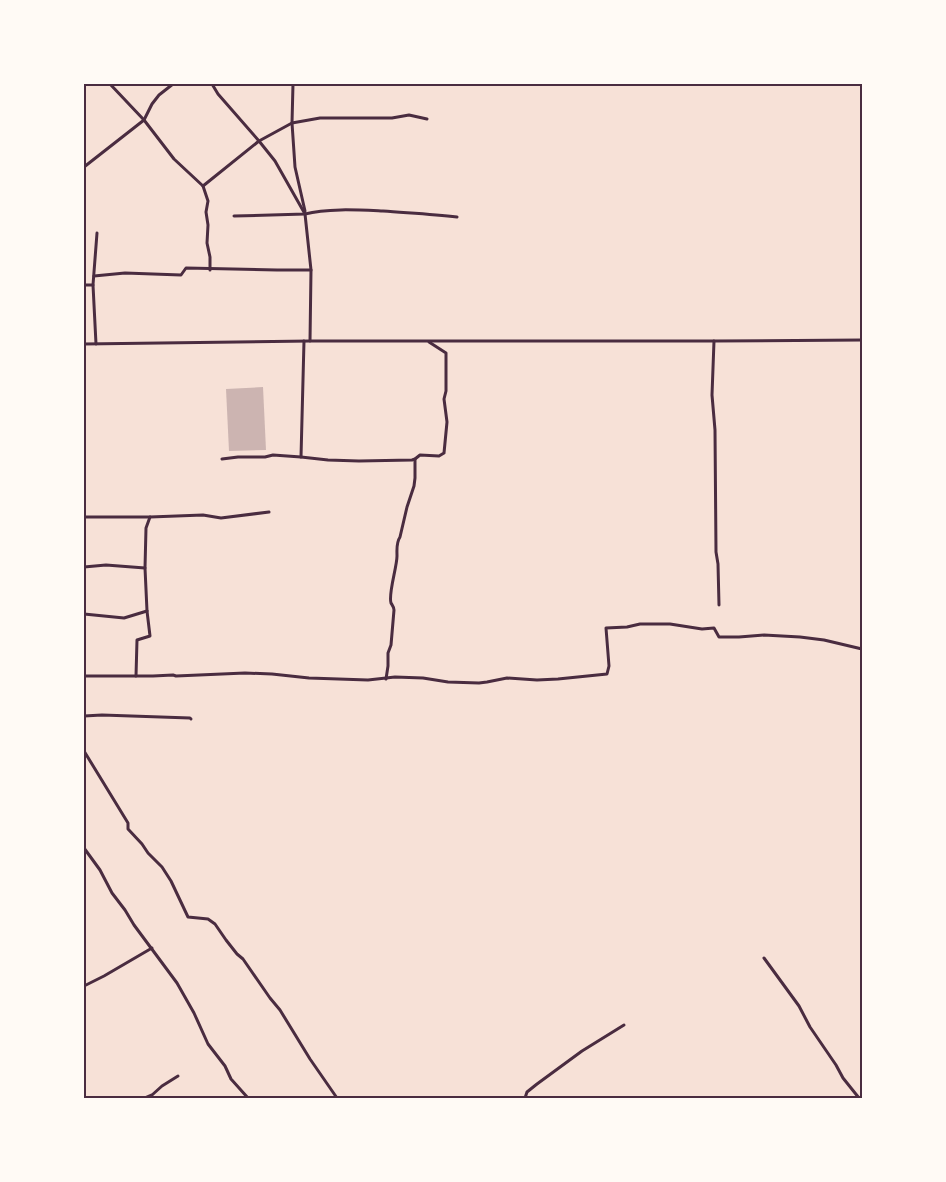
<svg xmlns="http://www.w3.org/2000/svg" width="946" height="1182" viewBox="0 0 946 1182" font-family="'Alegreya Sans',sans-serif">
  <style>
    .building { fill: #ccb4b1 }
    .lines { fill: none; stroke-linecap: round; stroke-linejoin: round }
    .minor { stroke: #4a2c40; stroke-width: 3 }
    .neatline { fill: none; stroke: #4a2c40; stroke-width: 2 }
  </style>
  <rect width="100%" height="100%" fill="#f7e1d7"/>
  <polygon class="building" points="263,387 266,450 229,451 226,389"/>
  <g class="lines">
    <g class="minor">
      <polyline points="110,84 144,120 174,159 203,186 208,201 206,212 208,225 207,243 210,257 210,270"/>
      <polyline points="212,84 218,94 259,141 275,161 305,214 311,270 310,341"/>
      <polyline points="293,84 292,123 295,167 305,211"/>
      <polyline points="84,167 144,120 152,104 159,95 173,84"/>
      <polyline points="203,186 259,141 292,123 320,118 392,118 409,115 427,119"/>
      <path d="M234,216L305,214C327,208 360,210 383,211C408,213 432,214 457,217"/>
      <polyline points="94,276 125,273 181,275 186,268 277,270 311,270"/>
      <polyline points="84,285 93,285"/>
      <polyline points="714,341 712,395 715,430 716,552 718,564 719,605"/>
      <polyline points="84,344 310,341 714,341 862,340"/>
      <polyline points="96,344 93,285 97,233"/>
      <polyline points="301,457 304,341"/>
      <polyline points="222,459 238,457 265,457 273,455 301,457 328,460 359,461 412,460 415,459 420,455 439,456 444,453 447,422 444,399 446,391 446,353 429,342"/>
      <polyline points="84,517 150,517 203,515 221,518 269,512"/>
      <polyline points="84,567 106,565 145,568"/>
      <polyline points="84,614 124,618 147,611"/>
      <polyline points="84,676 153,676 173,675 176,676 245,673 272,674 309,678 368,680 395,677 423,678 448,682 479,683 487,682 507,678 537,680 558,679 607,674 609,666 606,628 627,627 640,624 670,624 702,629 714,628 719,637 739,637 764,635 800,637 824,640 862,649"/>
      <polyline points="136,676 137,640 150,636 147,611 145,568 146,528 150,517"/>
      <path d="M386,679L388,666V653L391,645L394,610C394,607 392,605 391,603C388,594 397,567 397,556C397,549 396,543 400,537L407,507L414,486L415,478V459"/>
      <polyline points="84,716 102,715 190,718 191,719"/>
      <polyline points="84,751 128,823 128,829 142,844 148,853 162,867 171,881 188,917 208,919 215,924 226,940 237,954 243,959 270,998 280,1010 310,1059 337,1098"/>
      <polyline points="84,848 100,870 112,893 125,910 134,925 177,983 194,1013 208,1044 225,1066 231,1079 248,1098"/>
      <polyline points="764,958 799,1006 810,1027 836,1065 843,1078 859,1098"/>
      <polyline points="84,986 104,976 152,948"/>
      <polyline points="145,1098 152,1095 162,1086 178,1076"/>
      <polyline points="525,1098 527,1092 537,1084 582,1051 624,1025"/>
    </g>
  </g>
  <rect width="946" height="1182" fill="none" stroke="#fffaf5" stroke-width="170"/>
  <rect x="85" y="85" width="776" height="1012" class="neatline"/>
</svg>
